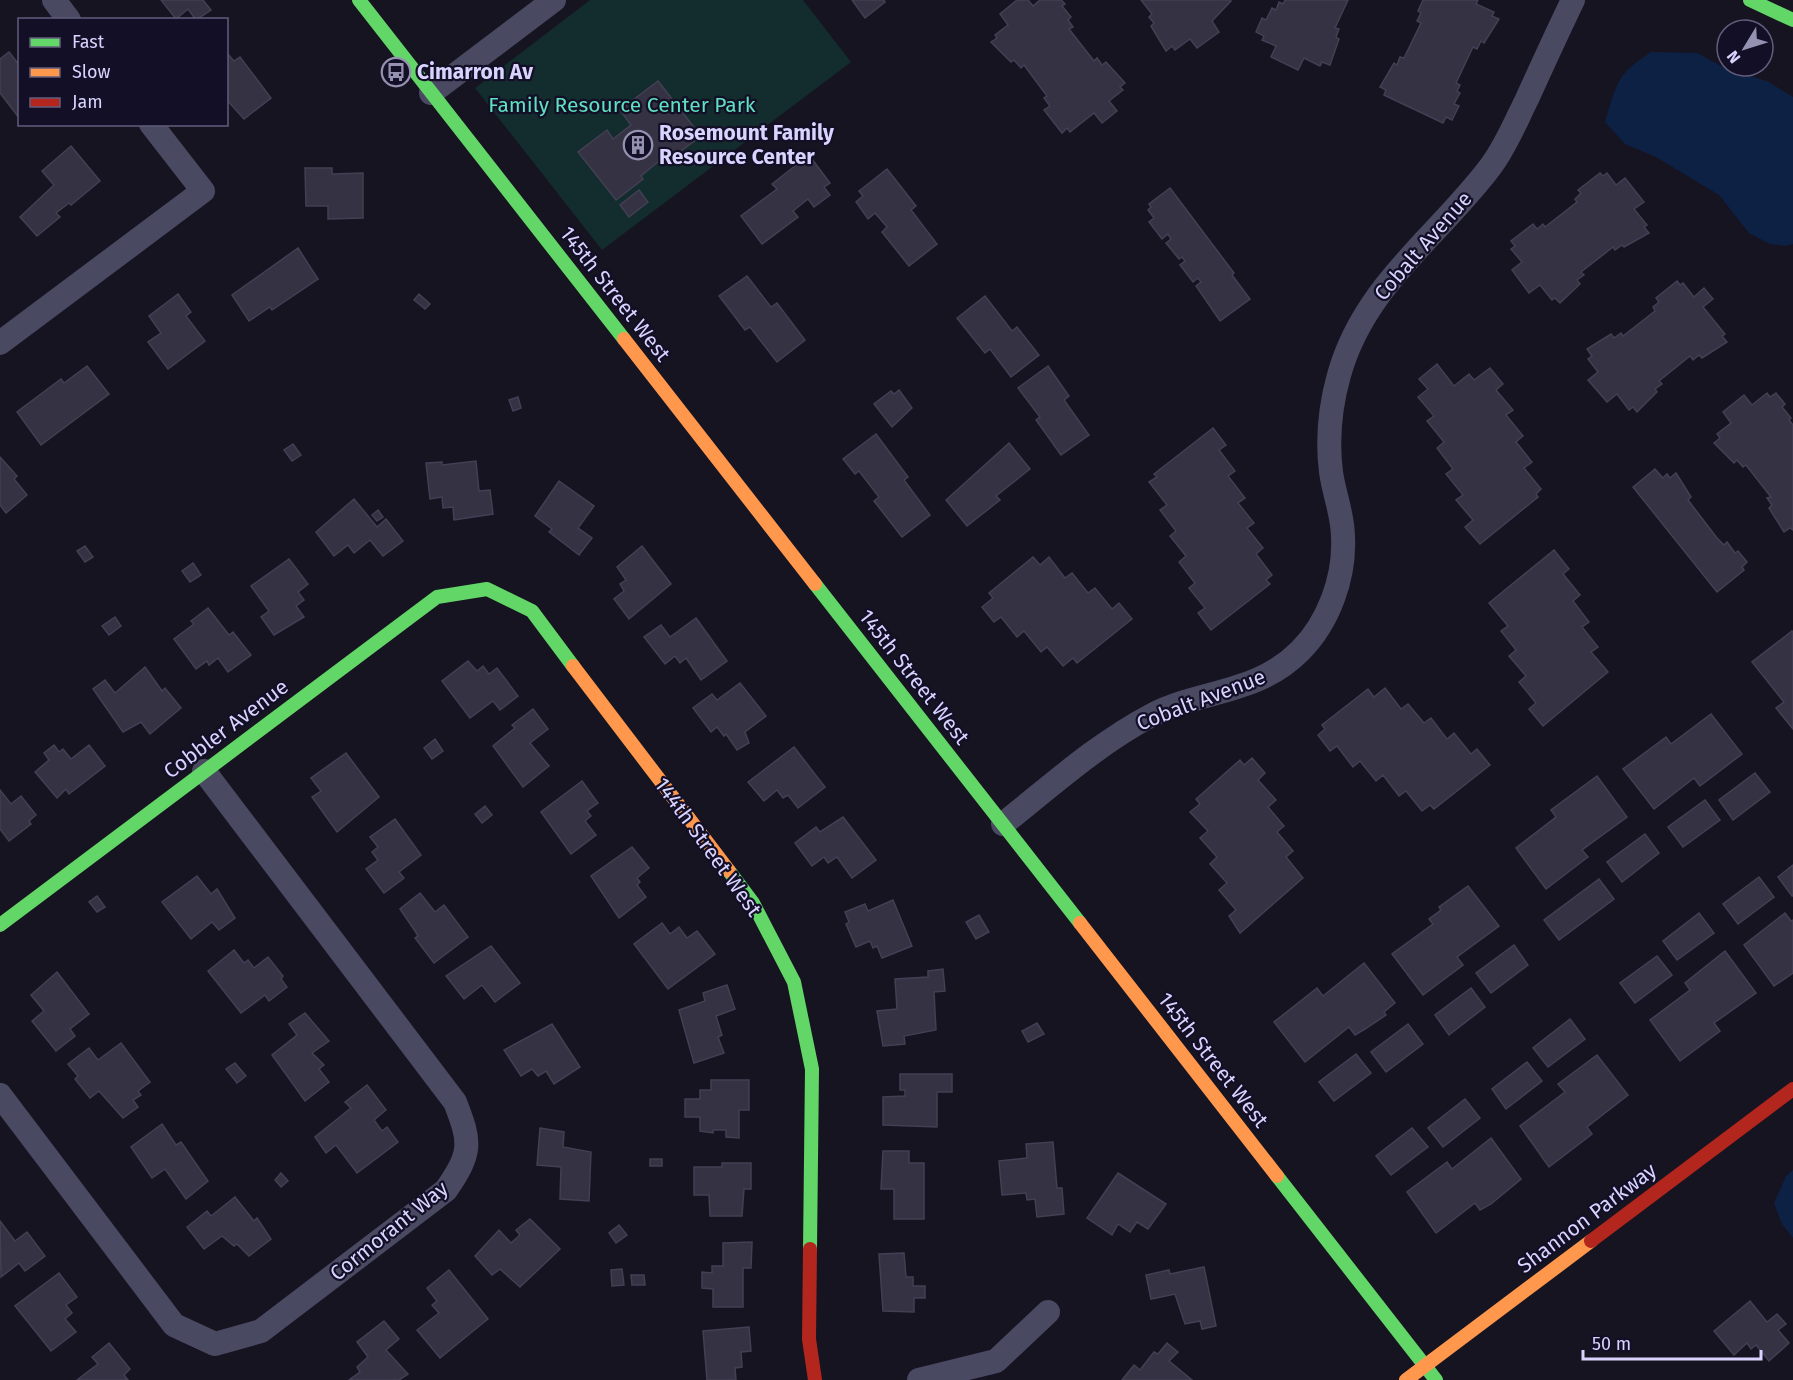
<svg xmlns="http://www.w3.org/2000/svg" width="1793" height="1380" viewBox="0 0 1793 1380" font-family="'Fira Sans',sans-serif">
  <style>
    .green { fill: #132c2d }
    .water { fill: #0d2144 }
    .building { fill: #343243; stroke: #433f54; stroke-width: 1.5 }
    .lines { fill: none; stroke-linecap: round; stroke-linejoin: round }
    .street { stroke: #4a4962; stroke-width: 24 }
    .fast { stroke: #63d668; stroke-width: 14 }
    .slow { stroke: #ff974d; stroke-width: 14 }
    .jam { stroke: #b3261e; stroke-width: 14 }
    .labels { text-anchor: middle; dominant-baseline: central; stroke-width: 4.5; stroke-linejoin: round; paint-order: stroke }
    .poi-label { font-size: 21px; font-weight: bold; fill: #d9d4ff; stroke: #130f26; text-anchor: start }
    .park-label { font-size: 21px; fill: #5fe0c0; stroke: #130f26 }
    .street-label { font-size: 21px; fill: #d9d4ff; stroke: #130f26 }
  </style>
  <rect width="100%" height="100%" fill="#161421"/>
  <polygon class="green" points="590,0 803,0 851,62 602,250 475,88"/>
  <g class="water">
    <path d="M1651,52L1697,53L1723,67L1769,82L1793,97V244L1785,246L1770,244L1749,233L1719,195L1656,157L1625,144L1605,122C1617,83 1616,75 1651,52Z"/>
    <polygon points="1793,1170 1793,1238 1782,1224 1774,1203 1786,1176"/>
  </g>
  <g class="building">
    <polygon points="161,0 203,0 211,10 196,20 188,9 176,19"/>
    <polygon points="852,0 884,0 885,2 865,18"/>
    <polygon points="1017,0 1028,0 1033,6 1040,0 1061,0 1065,4 1062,6 1071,17 1068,20 1073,27 1069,29 1094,61 1097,58 1102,65 1106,62 1125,83 1120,87 1123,90 1109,101 1117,111 1102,123 1094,113 1070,132 1067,128 1062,133 1044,110 1050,106 1044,98 1047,96 1024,65 1021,68 1014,60 1011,62 991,42 997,38 995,35 1008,25 1000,14"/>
    <polygon points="1141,0 1230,0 1231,1 1212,21 1219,32 1197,48 1190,39 1175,50 1172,46 1166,51 1151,26 1154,23 1149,17 1152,14"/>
    <polygon points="1285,0 1348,0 1335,28 1339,29 1336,37 1339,39 1330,65 1322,62 1320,66 1304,58 1298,70 1271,57 1276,46 1262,40 1264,36 1256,32 1262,18 1266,20 1272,8 1276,10 1279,2 1283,4"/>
    <polygon points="1423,0 1478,0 1476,4 1494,12 1492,16 1499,19 1484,43 1481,41 1477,49 1473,47 1456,83 1460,85 1457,91 1460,93 1454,104 1459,106 1452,120 1446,117 1443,123 1384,95 1386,90 1380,87 1394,63 1397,65 1400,57 1404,58 1421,23 1417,21 1421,13 1418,11"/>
    <polygon points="9,52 20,66 20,119 0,93 0,59"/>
    <polygon points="226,52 234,61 240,57 271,98 244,119 226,99"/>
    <polygon points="658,81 701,136 662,165 659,161 641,176 643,179 616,200 578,152 607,130 613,139 631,125 620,110"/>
    <polygon points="71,146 100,181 71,205 69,203 56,213 60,217 37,236 20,217 54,185 42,171"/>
    <polygon points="809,155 830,183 824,187 830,195 814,207 808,199 793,211 798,217 762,244 741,216 777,189 772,184"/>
    <polygon points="305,168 332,168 332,174 363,173 363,218 328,219 328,206 306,206"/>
    <polygon points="887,169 916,206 911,210 937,244 909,266 882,232 887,227 875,213 868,219 856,202 863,196 859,191"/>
    <polygon points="1600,173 1603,176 1607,173 1616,185 1625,178 1644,202 1634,209 1647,225 1644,227 1649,233 1624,247 1622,245 1615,250 1613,247 1581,272 1584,275 1577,280 1580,284 1560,303 1555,298 1552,300 1540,285 1529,293 1512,270 1522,262 1511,249 1515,246 1511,241 1533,224 1537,229 1543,224 1545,227 1577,202 1575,199 1581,193 1578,190"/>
    <polygon points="1170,188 1234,273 1232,275 1250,299 1220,321 1196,286 1201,282 1198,278 1193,282 1180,265 1185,261 1182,257 1179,259 1166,243 1171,239 1168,234 1162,239 1149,222 1154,218 1148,210 1151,207 1149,204"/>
    <polygon points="639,190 648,202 629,217 620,205"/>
    <polygon points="298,248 318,279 272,310 270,307 249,321 232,295"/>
    <polygon points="747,276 771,307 777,303 805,340 777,362 750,327 745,330 719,296"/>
    <polygon points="1677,281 1680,285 1683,283 1694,297 1704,288 1713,299 1703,307 1725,334 1722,336 1727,342 1702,358 1699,355 1693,360 1690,356 1659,381 1662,384 1655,389 1657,392 1637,412 1633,407 1629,410 1617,394 1607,402 1588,380 1598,372 1588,359 1592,356 1587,349 1611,334 1614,338 1621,333 1623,336 1655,311 1653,307 1659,302 1656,298"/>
    <polygon points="178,294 191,312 186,316 205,341 168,369 148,342 161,333 149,316"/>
    <polygon points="419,294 430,304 425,309 414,300"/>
    <polygon points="985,296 1012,331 1017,327 1039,355 1011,377 990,349 985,353 957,318"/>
    <polygon points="1437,364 1454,386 1469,374 1474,380 1490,368 1503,384 1496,390 1513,410 1506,415 1523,436 1516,442 1532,462 1524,468 1541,489 1536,494 1538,497 1480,544 1465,527 1473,520 1456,500 1463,495 1446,474 1453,469 1437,448 1444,442 1427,421 1434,416 1418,397 1428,389 1419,379"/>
    <polygon points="87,366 109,394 41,445 17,412 61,379 64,383"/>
    <polygon points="1048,366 1069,396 1064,400 1089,435 1061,455 1036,420 1040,417 1018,388"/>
    <polygon points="899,390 912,408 892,427 874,404 891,391 894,394"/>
    <polygon points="1767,393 1770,397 1776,393 1785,404 1782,407 1791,418 1789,420 1793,425 1793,530 1790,528 1784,532 1769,508 1772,505 1767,498 1771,497 1746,465 1743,467 1737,460 1734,463 1714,443 1720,438 1717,434 1731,423 1723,412 1744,395 1752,405"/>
    <polygon points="518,397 521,408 513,411 509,400"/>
    <polygon points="1213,428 1226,445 1219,450 1235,471 1228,476 1245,498 1238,503 1254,523 1247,528 1263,548 1256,554 1272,575 1266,580 1270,584 1211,630 1198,613 1205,608 1189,588 1195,583 1179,562 1186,556 1170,536 1176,531 1160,510 1167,505 1149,482 1157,477 1154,474"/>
    <polygon points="876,434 908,477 904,480 930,515 902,537 874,501 879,497 859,471 855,474 843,459"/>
    <polygon points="1009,443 1030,469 996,496 1000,500 967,526 946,500"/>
    <polygon points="293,444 301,455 292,461 284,450"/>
    <polygon points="0,457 17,476 14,479 27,495 6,513 0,505"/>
    <polygon points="476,461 479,491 490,490 493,514 454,520 453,507 443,508 442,497 430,499 426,463 442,462 442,465"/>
    <polygon points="1655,469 1663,478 1667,474 1670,478 1676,473 1691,497 1688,500 1717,538 1724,545 1727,542 1735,553 1738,551 1747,562 1742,567 1744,570 1717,592 1633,487"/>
    <polygon points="559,481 594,506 578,528 592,538 579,555 549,532 552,529 535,516"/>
    <polygon points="354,499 377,527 386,519 403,541 383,556 370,540 354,553 348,545 334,556 316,532"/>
    <polygon points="378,510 383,517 377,521 372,515"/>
    <polygon points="85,546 93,557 85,562 77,551"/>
    <polygon points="642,546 671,584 629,619 614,599 624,591 620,584 626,580 617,567"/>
    <polygon points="1554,550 1569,569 1563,574 1580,595 1573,601 1589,622 1582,627 1598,647 1591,652 1608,672 1543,726 1529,709 1536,703 1519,682 1526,676 1509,656 1516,650 1501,631 1508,626 1489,603"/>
    <polygon points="1033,557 1040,565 1049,557 1065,578 1072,573 1088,593 1095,588 1112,609 1119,603 1132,619 1077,663 1073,658 1063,666 1047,647 1041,652 1024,631 1017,637 1001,617 994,622 982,607 993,598 989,593"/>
    <polygon points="289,559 308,584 298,592 304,600 296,606 304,617 274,635 261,617 269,611 251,586"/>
    <polygon points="193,563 201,575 190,582 182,571"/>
    <polygon points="208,608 229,635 233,632 251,655 228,672 218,658 209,665 207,661 196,669 174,639 194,624 191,621"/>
    <polygon points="115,617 121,626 109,635 102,626"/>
    <polygon points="696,618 727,661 701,680 686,658 680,663 675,656 665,664 644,637 661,625 670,637"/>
    <polygon points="1792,631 1793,632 1793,729 1776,708 1784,702 1752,662"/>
    <polygon points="468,661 477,671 483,666 489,674 497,668 518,696 500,710 493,701 470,718 442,681"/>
    <polygon points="145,667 162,691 165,688 181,708 150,734 141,722 123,732 93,689 105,680 115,693"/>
    <polygon points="740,683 766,716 745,732 749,743 737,750 726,734 724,736 717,727 711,732 693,708 712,694 717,700"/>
    <polygon points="1385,688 1401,709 1408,704 1424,723 1431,718 1447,739 1454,733 1471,754 1477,749 1490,765 1434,809 1430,805 1422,811 1406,791 1399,796 1383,775 1376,781 1360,761 1353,767 1337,746 1330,751 1318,735 1325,729 1322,725 1368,689 1374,697"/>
    <polygon points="533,709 548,729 530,743 549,766 523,787 493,746 515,728 512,725"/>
    <polygon points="1711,714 1742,754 1700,786 1694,778 1654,809 1623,769 1666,737 1671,744"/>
    <polygon points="435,739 443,751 432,759 424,748"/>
    <polygon points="54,745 59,752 63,749 71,759 89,745 105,766 69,794 66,789 57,798 35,772 49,760 44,753"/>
    <polygon points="794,747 825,787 798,808 788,795 783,798 777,790 764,801 748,782"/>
    <polygon points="346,753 379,797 337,832 312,797 321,791 311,778"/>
    <polygon points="1252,758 1265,773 1258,780 1276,800 1268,807 1284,826 1277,832 1293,851 1286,857 1303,878 1240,933 1229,916 1236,910 1219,890 1227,883 1210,864 1217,857 1200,838 1208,831 1190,812 1200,804 1196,799 1240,760 1244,765"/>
    <polygon points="1755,773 1770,792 1733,820 1719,800"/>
    <polygon points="1597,776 1627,817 1582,850 1588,857 1546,889 1516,848 1556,817 1551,810"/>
    <polygon points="582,781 598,803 587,811 591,816 585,821 596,835 571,854 541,812"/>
    <polygon points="0,790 11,804 21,796 36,815 29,821 31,824 9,841 0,829"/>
    <polygon points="1705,800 1720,820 1683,847 1668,827"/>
    <polygon points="485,806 492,815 482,823 475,814"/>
    <polygon points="843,817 876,860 852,878 837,857 828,863 824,857 812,866 795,843 816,827 820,832"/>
    <polygon points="395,819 421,855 399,872 404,878 384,893 366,869 378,860 372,852 378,847 370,837"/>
    <polygon points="1645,834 1659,853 1622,882 1607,862"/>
    <polygon points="632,847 649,868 637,878 640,882 637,885 646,897 619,918 591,876"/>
    <polygon points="1793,865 1793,896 1792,896 1778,877"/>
    <polygon points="197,876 211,894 217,889 235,918 219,930 212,922 191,939 162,902"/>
    <polygon points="1759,877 1774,897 1738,924 1723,904"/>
    <polygon points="1599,879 1614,899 1559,940 1544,920"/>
    <polygon points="1468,886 1499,926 1457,957 1463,965 1423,995 1392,954 1433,924 1429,919 1441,910 1439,907"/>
    <polygon points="420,893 435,912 444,905 468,937 434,963 415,938 418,936 415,931 400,909"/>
    <polygon points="97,896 105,907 97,912 89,902"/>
    <polygon points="893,900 912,946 882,958 877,946 873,948 870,941 856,947 846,924 849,922 845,912 865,904 868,911"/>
    <polygon points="1699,913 1714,933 1677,960 1663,941"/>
    <polygon points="1785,913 1791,921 1793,920 1793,973 1774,986 1744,945"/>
    <polygon points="979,915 989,932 976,939 966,922"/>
    <polygon points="662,923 670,934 679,927 687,938 697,931 715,954 668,989 634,944"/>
    <polygon points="1514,945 1528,965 1491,993 1476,973"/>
    <polygon points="491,946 520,983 495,1002 482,985 464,999 446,976"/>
    <polygon points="234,950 244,963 248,960 254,968 268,957 283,976 281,979 287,987 269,1001 265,995 241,1013 208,971"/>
    <polygon points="1725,951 1756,993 1714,1023 1720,1031 1680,1061 1650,1020 1690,990 1685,983"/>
    <polygon points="1657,956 1672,975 1635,1003 1620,983"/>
    <polygon points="1364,963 1395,1003 1384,1012 1386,1015 1365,1029 1355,1035 1349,1027 1305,1062 1274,1022 1317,988 1323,996"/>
    <polygon points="943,969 945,991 934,992 936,1030 904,1036 905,1044 883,1046 877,1011 897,1009 895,979 928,977 928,971"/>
    <polygon points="57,972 89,1014 70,1029 75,1036 56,1051 32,1021 44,1011 31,995"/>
    <polygon points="727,985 735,1009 716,1016 722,1035 718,1037 724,1053 694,1063 679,1010 705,1001 703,993"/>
    <polygon points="1471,988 1485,1007 1449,1035 1435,1015"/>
    <polygon points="305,1013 329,1041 312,1053 324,1065 319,1069 329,1082 305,1101 272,1055 297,1035 289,1024"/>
    <polygon points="1570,1019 1585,1039 1548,1067 1533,1048"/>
    <polygon points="1037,1023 1044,1034 1028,1042 1022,1031"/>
    <polygon points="552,1024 580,1067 554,1084 546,1071 538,1076 532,1069 521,1076 504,1050"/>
    <polygon points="1408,1024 1423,1044 1386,1072 1371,1052"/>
    <polygon points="121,1043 150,1082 138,1091 141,1095 133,1100 138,1107 123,1118 99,1091 90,1098 75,1079 78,1076 68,1064 89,1048 98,1060"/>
    <polygon points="1356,1054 1371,1073 1334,1101 1319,1082"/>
    <polygon points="1597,1055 1628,1095 1587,1127 1592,1134 1549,1167 1520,1126 1565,1092 1558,1084"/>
    <polygon points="1527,1062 1542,1081 1506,1109 1492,1089"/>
    <polygon points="235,1063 246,1076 237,1083 226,1069"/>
    <polygon points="900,1074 952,1074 952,1092 937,1092 937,1127 883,1125 883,1097 905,1096 905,1090 900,1090"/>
    <polygon points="711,1080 749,1080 749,1110 739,1110 739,1138 726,1137 726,1130 713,1130 713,1133 700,1131 700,1117 685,1117 685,1099 700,1099 700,1090 711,1090"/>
    <polygon points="367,1085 386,1110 374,1120 382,1131 387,1127 398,1142 357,1173 336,1145 326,1153 315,1137 351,1108 345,1102"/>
    <polygon points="1465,1099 1480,1118 1443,1147 1428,1128"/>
    <polygon points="162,1124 176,1145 181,1142 208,1181 186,1199 165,1169 152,1178 131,1147"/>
    <polygon points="540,1128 564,1132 563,1147 591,1152 589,1201 560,1199 561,1167 537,1165"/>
    <polygon points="1412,1128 1428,1147 1391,1175 1376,1156"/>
    <polygon points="1491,1138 1521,1179 1491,1204 1480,1210 1475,1203 1436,1233 1407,1192 1447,1162 1452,1169"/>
    <polygon points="1053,1142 1057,1188 1062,1188 1064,1214 1037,1217 1035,1199 1027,1200 1026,1193 1002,1195 999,1161 1027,1158 1026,1144"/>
    <polygon points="883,1151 909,1151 909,1163 924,1163 924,1219 894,1219 894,1189 881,1189"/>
    <rect x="650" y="1159" width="12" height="7"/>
    <polygon points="722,1163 751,1163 751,1189 744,1189 742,1216 710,1216 709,1195 694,1195 694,1167 722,1167"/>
    <polygon points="281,1173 288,1181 281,1187 275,1180"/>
    <polygon points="1118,1173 1166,1204 1148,1229 1137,1222 1130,1232 1118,1224 1112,1235 1087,1218"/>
    <polygon points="235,1197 254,1221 257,1218 271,1239 249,1256 237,1244 234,1246 222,1236 204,1249 187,1227 207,1211 211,1216"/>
    <polygon points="530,1219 560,1249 520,1287 500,1269 492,1275 475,1256 499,1230 511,1243 520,1235 516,1230"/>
    <polygon points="0,1221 15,1241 27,1232 45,1256 25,1271 19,1263 1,1277"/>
    <polygon points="619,1225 627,1235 616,1243 609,1233"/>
    <polygon points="752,1242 751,1268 743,1268 743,1307 713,1307 713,1289 702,1288 702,1272 712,1273 712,1266 723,1266 723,1243"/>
    <polygon points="904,1253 906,1277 913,1277 913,1286 925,1286 925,1298 914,1298 914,1312 883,1311 879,1254"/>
    <polygon points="1204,1267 1216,1326 1202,1329 1200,1321 1185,1324 1175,1294 1151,1299 1146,1275 1169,1270 1170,1274"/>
    <polygon points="622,1269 624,1285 612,1286 611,1270"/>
    <polygon points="449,1270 488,1319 440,1358 417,1330 439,1313 432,1305 437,1301 427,1288"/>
    <polygon points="59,1273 77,1297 66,1305 72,1313 65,1319 76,1332 51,1351 15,1306"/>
    <polygon points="631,1275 644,1275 645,1285 632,1285"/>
    <polygon points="1750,1301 1767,1322 1777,1314 1786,1324 1778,1330 1789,1343 1769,1361 1756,1345 1751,1349 1747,1343 1734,1355 1714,1331"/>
    <polygon points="384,1321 399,1339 386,1350 408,1374 399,1380 349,1380 360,1372 357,1367 368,1357 357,1342"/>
    <polygon points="749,1327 751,1351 741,1352 742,1367 735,1368 736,1380 707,1380 703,1331"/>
    <polygon points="109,1343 130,1369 124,1375 128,1380 77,1380 98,1364 92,1357"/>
    <polygon points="1167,1343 1178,1352 1169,1361 1192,1380 1122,1380 1134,1365 1140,1370 1154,1352 1158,1354"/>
  </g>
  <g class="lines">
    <g class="street">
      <polyline points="54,0 69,20"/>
      <polyline points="431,93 554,0"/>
      <polyline points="0,343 203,191 151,124"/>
      <path d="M1003,824C1051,786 1097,744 1152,715C1203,689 1256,695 1300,651C1329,622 1345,577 1343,537C1343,515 1334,494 1331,472C1327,440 1330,407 1339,375C1364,285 1437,238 1491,166C1506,146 1516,121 1527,99C1542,66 1557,33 1573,0"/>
      <path d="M0,1095L174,1325L215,1344L261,1331L446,1190C472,1152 471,1143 455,1102L204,771"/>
      <polyline points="919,1380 996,1361 1048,1312"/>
    </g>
    <g class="fast">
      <polyline points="359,0 624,339"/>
      <polyline points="1750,0 1793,20"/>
      <polyline points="815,584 1080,923"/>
      <polyline points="729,871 753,903 794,982 812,1069 810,1249"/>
      <polyline points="0,925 437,597 487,589 532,611 573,666"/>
      <polyline points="1277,1176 1436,1380"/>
    </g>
    <g class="slow">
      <polyline points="624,339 815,584"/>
      <polyline points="573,666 729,871"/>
      <polyline points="1080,923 1277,1176"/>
      <polyline points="1406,1380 1591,1241"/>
    </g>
    <g class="jam">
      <polyline points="1591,1241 1793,1089"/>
      <polyline points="810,1249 809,1339 815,1380"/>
    </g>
  </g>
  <defs>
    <g id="bus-ring" transform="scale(1.5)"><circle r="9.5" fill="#130f26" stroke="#9591b1" stroke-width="1.5"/><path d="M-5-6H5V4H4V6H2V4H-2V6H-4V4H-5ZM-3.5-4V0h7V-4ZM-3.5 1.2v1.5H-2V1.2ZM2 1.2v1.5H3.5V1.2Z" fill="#9591b1"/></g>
    <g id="building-ring" transform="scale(1.5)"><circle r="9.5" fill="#130f26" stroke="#9591b1" stroke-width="1.5"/><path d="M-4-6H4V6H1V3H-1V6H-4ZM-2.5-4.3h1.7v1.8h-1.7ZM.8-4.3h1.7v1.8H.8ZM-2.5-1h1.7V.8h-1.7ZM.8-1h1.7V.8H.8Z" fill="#9591b1"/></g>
  </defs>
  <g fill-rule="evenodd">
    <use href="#bus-ring" x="396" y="72"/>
    <use href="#building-ring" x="638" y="145"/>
  </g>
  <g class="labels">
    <g class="poi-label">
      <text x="417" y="72">Cimarron Av</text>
      <text x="659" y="133">Rosemount Family<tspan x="659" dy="24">Resource Center</tspan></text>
    </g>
    <g class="park-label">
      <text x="622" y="105">Family Resource Center Park</text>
    </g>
    <g class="street-label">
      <text transform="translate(1423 246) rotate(-49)">Cobalt Avenue</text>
      <text transform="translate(615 294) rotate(52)">145th Street West</text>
      <text transform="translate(914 677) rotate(52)">145th Street West</text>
      <text transform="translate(1201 700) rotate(-21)">Cobalt Avenue</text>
      <text transform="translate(226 729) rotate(-37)">Cobbler Avenue</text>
      <text transform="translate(708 847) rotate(54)">144th Street West</text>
      <text transform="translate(1213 1060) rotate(52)">145th Street West</text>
      <text transform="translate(1587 1218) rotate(-37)">Shannon Parkway</text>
      <text transform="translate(389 1231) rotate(-39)">Cormorant Way</text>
    </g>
  </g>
  <rect x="18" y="18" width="210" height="108" fill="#130f26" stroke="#625e7d" stroke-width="1.5"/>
  <rect x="30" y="38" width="30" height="9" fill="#63d668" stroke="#625e7d" stroke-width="1.5"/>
  <text x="72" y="48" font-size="18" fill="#d9d4ff">Fast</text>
  <rect x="30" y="68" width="30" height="9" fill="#ff974d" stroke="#625e7d" stroke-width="1.5"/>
  <text x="72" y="78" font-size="18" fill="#d9d4ff">Slow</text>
  <rect x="30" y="98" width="30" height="9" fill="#b3261e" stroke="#625e7d" stroke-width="1.5"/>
  <text x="72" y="108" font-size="18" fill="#d9d4ff">Jam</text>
  <g transform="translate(1745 48) rotate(232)"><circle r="28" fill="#130f26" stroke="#625e7d" stroke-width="1.5"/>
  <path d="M0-4.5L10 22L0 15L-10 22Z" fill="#9591b1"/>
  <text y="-9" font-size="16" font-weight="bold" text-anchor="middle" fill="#d9d4ff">N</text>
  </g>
  <path d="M1583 1350v9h178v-9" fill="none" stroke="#d9d4ff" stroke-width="3"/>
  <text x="1592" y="1350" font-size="18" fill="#d9d4ff" stroke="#130f26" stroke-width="4.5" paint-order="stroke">50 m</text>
</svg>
